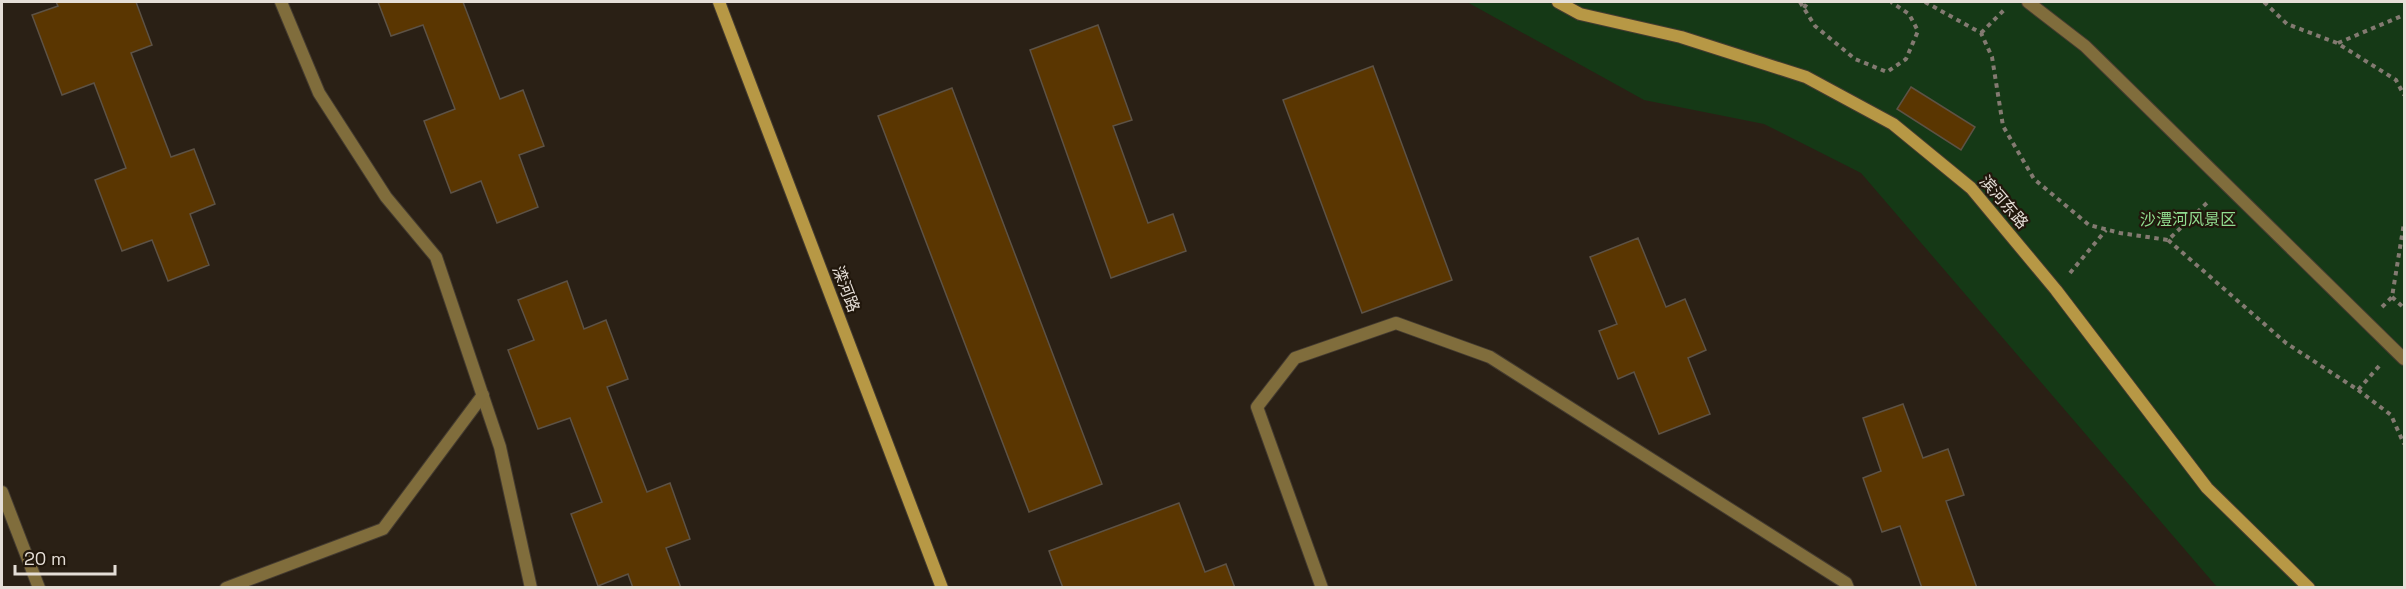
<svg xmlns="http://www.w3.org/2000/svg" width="2406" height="589" viewBox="0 0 2406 589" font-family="'Space Grotesk','Noto Sans SC',sans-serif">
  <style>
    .green { fill: #153916 }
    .building { fill: #5a3601; stroke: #5d5245; stroke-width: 1.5 }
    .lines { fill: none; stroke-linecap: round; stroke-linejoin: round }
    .street-casing { stroke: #443b30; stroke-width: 14 }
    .secondary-casing { stroke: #443b30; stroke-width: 14 }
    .path { stroke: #837a71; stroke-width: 4; stroke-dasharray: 4.5 4.5; stroke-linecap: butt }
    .street { stroke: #806d3c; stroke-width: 12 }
    .secondary { stroke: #b79845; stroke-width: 12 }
    .labels { text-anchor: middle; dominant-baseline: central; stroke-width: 4.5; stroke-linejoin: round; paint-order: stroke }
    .street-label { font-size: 16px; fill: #e5ded7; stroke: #21170c }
    .park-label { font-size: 16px; fill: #91dd90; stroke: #21170c }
  </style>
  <rect width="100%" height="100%" fill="#2a2015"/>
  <polygon class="green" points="1467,2 2404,2 2404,587 2217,587 1861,173 1764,124 1644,100"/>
  <g class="building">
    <polygon points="56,2 136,2 152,45 131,53 171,157 194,149 215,204 190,214 209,265 168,281 152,240 122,251 95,180 126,168 94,83 62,95 32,15 58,6"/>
    <polygon points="378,2 463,2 500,99 523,90 544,146 519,155 538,207 497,223 481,181 451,193 424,121 455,109 423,25 391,36"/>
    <polygon points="1098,25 1132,120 1113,126 1148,223 1173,214 1186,251 1111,278 1030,50"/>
    <polygon points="1373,66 1452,280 1362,313 1283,100"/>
    <polygon points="1911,87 1975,127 1961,150 1897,109"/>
    <polygon points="952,88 1102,484 1029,512 878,116"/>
    <polygon points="1638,238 1666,307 1685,299 1706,350 1688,358 1710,414 1659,434 1634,372 1618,379 1599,331 1617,324 1590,257"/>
    <polygon points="567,281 584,329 606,320 628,379 607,387 647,492 670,483 690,539 666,548 681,588 633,588 628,574 598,586 571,514 602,502 570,418 538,429 508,350 534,340 518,300"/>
    <polygon points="1903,404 1923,458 1948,449 1964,495 1946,501 1977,588 1922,588 1900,526 1882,532 1863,478 1881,471 1863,418"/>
    <polygon points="1179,503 1205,572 1226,564 1235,588 1063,588 1049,551"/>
  </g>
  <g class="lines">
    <g class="street-casing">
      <g id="street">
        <polyline points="281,2 319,93 386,197 436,257 500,447 531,588"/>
        <polyline points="2028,2 2085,46 2404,359"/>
        <polyline points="2,492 39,588"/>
        <polyline points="226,588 383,529 483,395"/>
        <polyline points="1322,588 1257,407 1295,358 1396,323 1490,357 1846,583 1848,588"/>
      </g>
    </g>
    <g class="secondary-casing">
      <g id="secondary">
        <polyline points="719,2 942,588"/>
        <polyline points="1558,2 1580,14 1681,37 1806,77 1893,124 1971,188 2056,290 2207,488 2309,588"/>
      </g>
    </g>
    <g class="path">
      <polyline points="1800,2 1815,26 1855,59 1887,72 1906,59 1918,31 1909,14 1891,2"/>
      <polyline points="1925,2 1981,33 1992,57 2003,126 2034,179 2089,225 2120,233 2168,240 2209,201"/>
      <polyline points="2264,2 2287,24 2337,43 2396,80 2404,95"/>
      <polyline points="1804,8 1808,2"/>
      <polyline points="1981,33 2006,8"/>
      <polyline points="2338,43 2404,15"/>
      <polyline points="2168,240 2286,343 2358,390 2380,365"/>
      <polyline points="2070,273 2106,230"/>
      <polyline points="2392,297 2404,308"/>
      <polyline points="2382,307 2392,297 2404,223"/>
      <polyline points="2358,390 2391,415 2404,444"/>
    </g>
    <use href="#street" class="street"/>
    <use href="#secondary" class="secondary"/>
  </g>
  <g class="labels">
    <g class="street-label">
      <text transform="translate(2004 202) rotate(49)">滨河东路</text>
      <text transform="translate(846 289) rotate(69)">滦河路</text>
    </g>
    <g class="park-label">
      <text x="2188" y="219">沙澧河风景区</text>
    </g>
  </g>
  <rect width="2406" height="589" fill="none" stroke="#e5ded7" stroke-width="6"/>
  <path d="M15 565v9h100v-9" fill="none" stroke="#e5ded7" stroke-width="3"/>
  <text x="24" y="565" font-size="18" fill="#e5ded7" stroke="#21170c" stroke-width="4.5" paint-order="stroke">20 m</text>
</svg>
